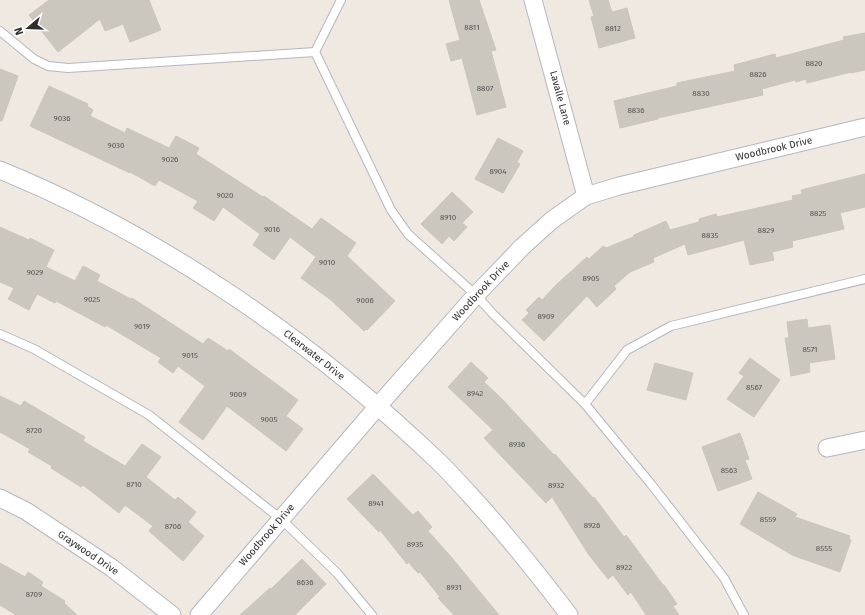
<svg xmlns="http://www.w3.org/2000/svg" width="865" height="615" viewBox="0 0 865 615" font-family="'Fira Sans',sans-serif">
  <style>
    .building { fill: #cbc7bf; stroke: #cbc5ba }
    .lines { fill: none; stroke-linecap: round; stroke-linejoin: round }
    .service-casing { stroke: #b4b7c1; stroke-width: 10 }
    .minor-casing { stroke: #b4b7c1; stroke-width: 19 }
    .service { stroke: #fff; stroke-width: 8 }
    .minor { stroke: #fff; stroke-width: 17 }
    .labels { text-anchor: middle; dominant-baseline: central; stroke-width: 4; stroke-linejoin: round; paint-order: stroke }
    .number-label { font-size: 8px; fill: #555452 }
    .street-label { font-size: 10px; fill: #2e2e2e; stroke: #fff }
  </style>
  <rect width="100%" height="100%" fill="#efe9e1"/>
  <g class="building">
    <polygon points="49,0 149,0 161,30 130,42 123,24 105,31 100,19 58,52 29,15"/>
    <polygon points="449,0 479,0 496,50 491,51 506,107 477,115 462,58 451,61 446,44 460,40"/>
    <polygon points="589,0 608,0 612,12 627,8 635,38 599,48 591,17 594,16"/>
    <polygon points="865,33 865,70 851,73 851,72 807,83 806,79 796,82 795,80 762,89 763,95 658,118 658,119 620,128 614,101 677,86 677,83 735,71 734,65 775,54 776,58 844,40 843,37"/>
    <polygon points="0,69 18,76 2,121 0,121"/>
    <polygon points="49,86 88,104 87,106 93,110 90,116 125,133 127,128 169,148 176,136 199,148 196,154 263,197 264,196 312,229 321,218 356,243 347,256 395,301 367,330 366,329 364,331 331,300 301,278 316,257 290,237 274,260 253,245 260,234 223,207 214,221 193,208 198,201 159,180 155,186 130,172 130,173 30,126"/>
    <polygon points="498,138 523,151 517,162 520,164 503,193 475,179"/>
    <polygon points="865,174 865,207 840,213 844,229 792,241 793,247 772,252 774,260 750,265 744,240 688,255 685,244 653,258 654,262 630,272 614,286 616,289 597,307 587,296 544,341 522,320 529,313 526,310 539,297 542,300 556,285 587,257 589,259 603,246 606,248 633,237 634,235 666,221 670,230 699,222 699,219 716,214 717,217 793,200 792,196 802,194 801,190"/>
    <polygon points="452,192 473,212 462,223 467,227 454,241 449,236 442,244 421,224"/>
    <polygon points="0,227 29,240 30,238 54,250 46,267 75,281 83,266 100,275 97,281 131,299 132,298 203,344 208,338 228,351 229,349 298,400 286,416 303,429 286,451 227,406 203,440 179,422 205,386 178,366 173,373 158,362 161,358 106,325 105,327 56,301 55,303 37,294 29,310 8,299 14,288 0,282"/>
    <polygon points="807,319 808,328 830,325 835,359 809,363 810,372 791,376 785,338 789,338 787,322"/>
    <polygon points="750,358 780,380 754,417 727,399 744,376 739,373"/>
    <polygon points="471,362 488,378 484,382 502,399 554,455 555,454 593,498 594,497 624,537 626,535 663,585 664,585 677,604 673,606 679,615 646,615 631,592 628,595 613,575 608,579 589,555 552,497 546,503 484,438 493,430 448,387"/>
    <polygon points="655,363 693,373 686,400 647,390"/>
    <polygon points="0,396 21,406 24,401 85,437 83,441 125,466 142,444 161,457 146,477 175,500 178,497 196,512 188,522 204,536 183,561 149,531 153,526 125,505 119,513 83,485 81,487 51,468 52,466 28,452 30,449 0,432"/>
    <polygon points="740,433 749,459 745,460 752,479 718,491 702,447"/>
    <polygon points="373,474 413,515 418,511 432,527 428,531 452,558 499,615 454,615 438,598 440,597 420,572 418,573 408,562 407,564 380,530 379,532 347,499"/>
    <polygon points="758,492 797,514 795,517 850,536 849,539 851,540 840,572 792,555 740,524"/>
    <polygon points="302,559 326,584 295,615 240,615 270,588 271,589"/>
    <polygon points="0,563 25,577 28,572 43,582 41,586 65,601 64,603 77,615 16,615 0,605"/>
  </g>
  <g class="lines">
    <g class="service-casing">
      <g id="service">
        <polyline points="0,31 34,59 48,66 68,68 315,52 391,210 408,234 476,295 492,313 585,404 627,350 671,326 865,279"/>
        <polyline points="315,52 341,0"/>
        <polyline points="0,334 34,349 149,415 281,519 337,573 372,615"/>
        <polyline points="585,404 651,484 724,578 744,615"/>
      </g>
    </g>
    <g class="minor-casing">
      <g id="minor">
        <polyline points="533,0 586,196"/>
        <path d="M0,170C162,236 315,343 441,464C451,474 461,485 471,496C506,534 538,574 569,615"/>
        <polyline points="827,448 865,440"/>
        <polyline points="0,498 26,511 112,568 172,615"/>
        <polyline points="199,615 378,406 476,295 522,247 552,220 586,196 619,186 865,127"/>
      </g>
    </g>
    <use href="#service" class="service"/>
    <use href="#minor" class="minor"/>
  </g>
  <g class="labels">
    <g class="number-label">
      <text x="472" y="27">8811</text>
      <text x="613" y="28">8812</text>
      <text x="814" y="63">8820</text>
      <text x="758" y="74">8826</text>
      <text x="485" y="88">8807</text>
      <text x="701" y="93">8830</text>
      <text x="636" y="110">8836</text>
      <text x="62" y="118">9036</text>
      <text x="116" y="145">9030</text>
      <text x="170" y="159">9026</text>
      <text x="498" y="171">8904</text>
      <text x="225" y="195">9020</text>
      <text x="818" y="213">8825</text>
      <text x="448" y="217">8910</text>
      <text x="272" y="229">9016</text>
      <text x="766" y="230">8829</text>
      <text x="710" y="235">8835</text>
      <text x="327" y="262">9010</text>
      <text x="35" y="272">9029</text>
      <text x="591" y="278">8905</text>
      <text x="92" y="299">9025</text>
      <text x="365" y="300">9006</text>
      <text x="546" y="316">8909</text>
      <text x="142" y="326">9019</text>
      <text x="810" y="349">8571</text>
      <text x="190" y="355">9015</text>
      <text x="754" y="387">8567</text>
      <text x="475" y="393">8942</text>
      <text x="238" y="394">9009</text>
      <text x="269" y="419">9005</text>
      <text x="34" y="430">8720</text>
      <text x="517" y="444">8936</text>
      <text x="729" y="470">8563</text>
      <text x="134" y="484">8710</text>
      <text x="556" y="485">8932</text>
      <text x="376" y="503">8941</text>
      <text x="768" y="519">8559</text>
      <text x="592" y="525">8926</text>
      <text x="173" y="526">8706</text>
      <text x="415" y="544">8935</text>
      <text x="824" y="548">8555</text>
      <text x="624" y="567">8922</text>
      <text x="305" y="582">8636</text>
      <text x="454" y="587">8931</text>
      <text x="34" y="594">8709</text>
    </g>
    <g class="street-label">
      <text transform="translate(560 98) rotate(75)">Lavalle Lane</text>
      <text transform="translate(774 149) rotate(-13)">Woodbrook Drive</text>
      <text transform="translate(481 291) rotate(-47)">Woodbrook Drive</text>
      <text transform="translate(314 355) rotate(38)">Clearwater Drive</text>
      <text transform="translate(267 535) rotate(-49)">Woodbrook Drive</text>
      <text transform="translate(88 553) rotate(34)">Graywood Drive</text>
    </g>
  </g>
  <g transform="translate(28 28) rotate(251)" stroke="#ffffff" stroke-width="3" paint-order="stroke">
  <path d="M0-3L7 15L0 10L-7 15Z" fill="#2e2e2e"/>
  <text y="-6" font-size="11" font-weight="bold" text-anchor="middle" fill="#2e2e2e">N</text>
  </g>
</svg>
